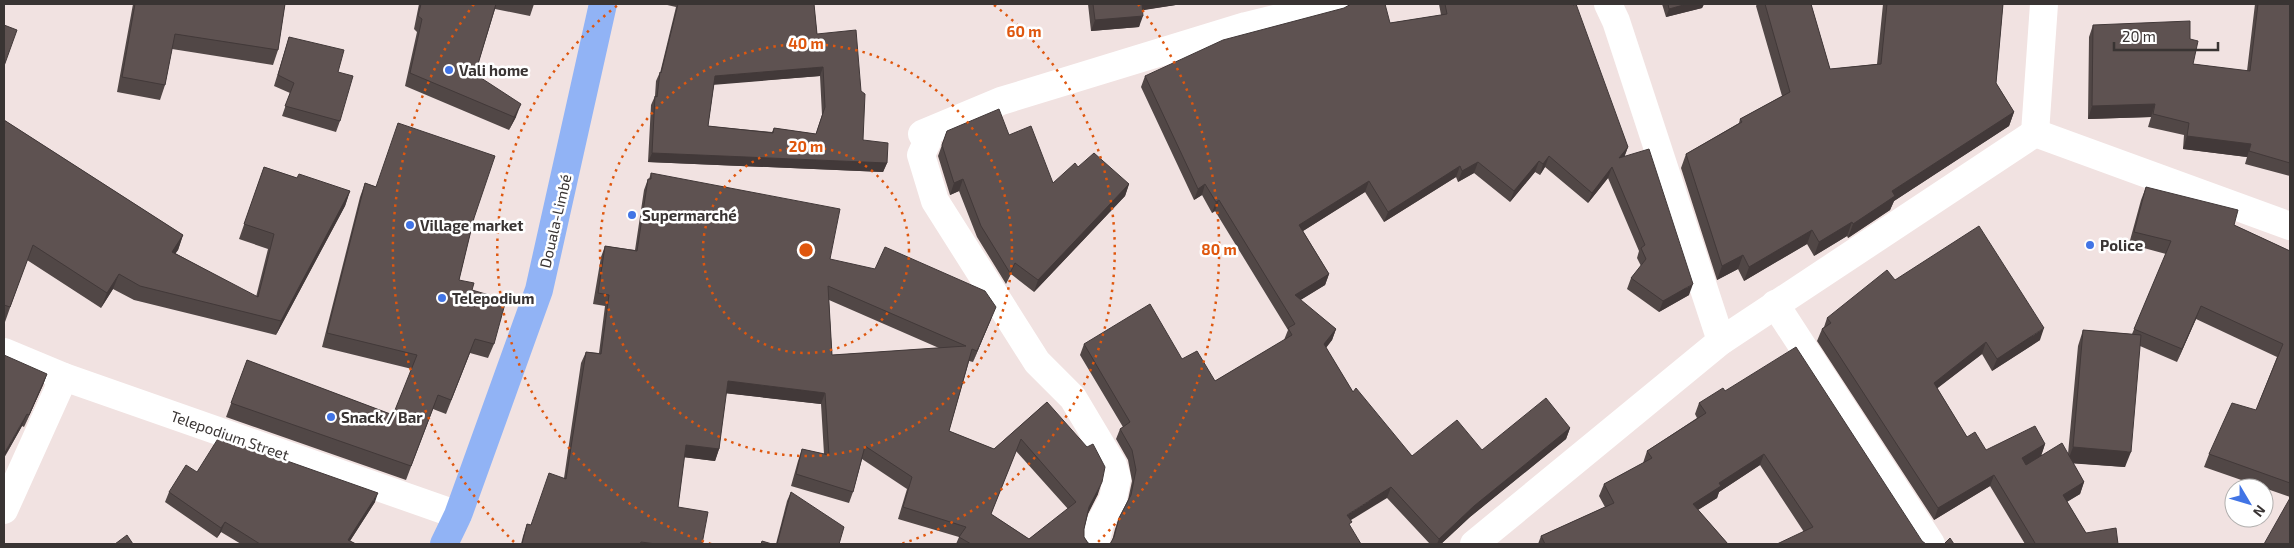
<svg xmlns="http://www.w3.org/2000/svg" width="2294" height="548" viewBox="0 0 2294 548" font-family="'Exo 2',sans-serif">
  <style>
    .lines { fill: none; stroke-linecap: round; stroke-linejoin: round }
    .street { stroke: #fff; stroke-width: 28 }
    .highway { stroke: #91b3f5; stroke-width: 28 }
    .wall { fill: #514746; fill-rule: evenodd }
    .shaded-wall { fill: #423939 }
    .building { fill: #5e5251; stroke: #423939; fill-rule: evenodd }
    .ring { fill: none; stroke: #df570e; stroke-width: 2.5; stroke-dasharray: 2.5 5 }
    .poi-dot { fill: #4174e5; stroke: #fff; stroke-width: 2 }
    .labels { text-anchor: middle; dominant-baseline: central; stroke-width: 5; stroke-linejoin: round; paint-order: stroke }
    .poi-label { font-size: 15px; font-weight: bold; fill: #393433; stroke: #fff; text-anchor: start }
    .street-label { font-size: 15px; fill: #393433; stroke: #fff }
    .centre { fill: #df570e; stroke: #fff; stroke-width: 2.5 }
    .ring-label { font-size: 15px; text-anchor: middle; font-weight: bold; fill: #df570e; stroke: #fff; stroke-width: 5; stroke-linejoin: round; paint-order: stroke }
  </style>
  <rect width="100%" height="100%" fill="#f1e2e1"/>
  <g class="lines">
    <g class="street">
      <polyline points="1608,4 1616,21 1721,341"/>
      <polyline points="2035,133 2044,4"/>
      <polyline points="1775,304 1931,544"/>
      <polyline points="4,352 64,377 458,515"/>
      <polyline points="4,510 64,377"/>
      <polyline points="1095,544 1100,523 1113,499 1117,478 1113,465 1073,398 1037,362 935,201 921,155 927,142 922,134 1001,101 1246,26 1336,4"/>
      <polyline points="1474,544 1721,341 2035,133 2290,226"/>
    </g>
    <polyline class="highway" points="444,544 458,515 539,290 603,4"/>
  </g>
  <g class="wall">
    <polygon points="133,4 285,4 278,50 273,65 172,49 165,85 160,100 117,92"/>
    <polygon points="419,4 534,4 530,16 495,9 475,74 516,117 509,130 405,86 417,32 414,29"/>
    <path d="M663,4H814L817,34L863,140L887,163L883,172L648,162L651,105L655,96L656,81L660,72V73L676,7ZM820,76L822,115L816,134L774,128L772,132L708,126L714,84Z"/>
    <polygon points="1088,4 1182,4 1142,10 1139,27 1091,31"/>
    <polygon points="1439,4 1572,4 1628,147 1624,157 1689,295 1659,312 1627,289 1631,278 1641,266 1637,258 1639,251 1608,178 1588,203 1545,167 1540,175 1535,172 1510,202 1474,173 1458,182 1456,177 1384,222 1365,192 1303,231 1329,274 1325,285 1300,300 1336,329 1332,340 1326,348 1353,392 1412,456 1482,450 1570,428 1566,439 1470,517 1441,544 1430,544 1387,498 1112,541 1115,529 1119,518 1128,500 1132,481 1128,460 1116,439 1120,429 1123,427 1080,355 1084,344 1182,359 1215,381 1284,340 1288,330 1215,211 1212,213 1202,195 1194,200 1141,87 1145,76 1390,23 1441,15"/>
    <polygon points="1662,4 1704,4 1702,8 1666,17"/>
    <polygon points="1757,4 1811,4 1830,69 1877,64 1883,4 2003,4 1996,83 2014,112 2009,126 1894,201 1890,210 1848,238 1847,236 1814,256 1807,244 1744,281 1738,269 1717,280 1681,168 1686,154 1739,123 1740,119 1782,96 1756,6"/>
    <polygon points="2255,4 2290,4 2290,176 2245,164 2247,157 2183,149 2184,135 2148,127 2151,117 2088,119 2089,37 2093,25 2190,39 2193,64 2247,71"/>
    <polygon points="289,37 338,72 340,121 336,132 282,116 290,93 274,86"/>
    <polygon points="4,120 183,235 178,250 175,253 256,297 268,249 239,239 264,167 297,178 350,191 345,206 276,335 134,300 113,289 101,308 27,260 5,322 4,321"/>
    <polygon points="947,131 1009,135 1053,183 1078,167 1129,184 1125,196 1034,292 1011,274 1006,284 977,237 959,191 950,195 938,156"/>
    <path d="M651,173L830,259L991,319L973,362L969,361L949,431L994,449L1047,402L1098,494L1088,514L1084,529V537L1088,543L1091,544H956L959,537L898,519L907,489L862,459L853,492L849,503L791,486L798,461L802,449L824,454L821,404L726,393L719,449L715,461L684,457L678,507L702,544H521L523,536L527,524L531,525L564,478L581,363L586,352L599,353L605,306L593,304L601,257L605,246L635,250L644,190L648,179H649ZM829,300L939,348L832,355ZM1016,451L1068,509L1029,539L991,514Z"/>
    <polygon points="365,183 474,218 459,280 472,290 494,344 488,358 470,353 446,414 433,409 406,480 226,417 247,360 393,415 412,369 322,347 360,197"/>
    <polygon points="2146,187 2234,225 2290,251 2290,497 2204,467 2209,454 2256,410 2277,357 2196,319 2177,362 2140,346 2125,467 2073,463 2084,482 2080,494 2067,502 2086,533 2118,544 2025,544 1990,486 1934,520 1817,341 1822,329 1824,327 1827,318 1895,280 2040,340 1992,371 1982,354 1937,388 1967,437 1986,450 2045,444 2041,456 2068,454 2078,346 2083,330 2132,334 2166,254 2129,244 2141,200"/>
    <polygon points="47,374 43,385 24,427 22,426 4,458"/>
    <polygon points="1725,391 1922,541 1804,532 1760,465 1719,492 1717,498 1698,510 1728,544 1538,544 1541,536 1605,507 1599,496 1604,484 1643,463 1647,451 1697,418 1695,414 1699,403"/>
    <polygon points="197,472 375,502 350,541 356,544 241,544 221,532 217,538 165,502 169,492"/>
    <polygon points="791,492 839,544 776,544 787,501"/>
  </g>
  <g class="shaded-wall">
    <polygon points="1140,4 1182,4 1138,11"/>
    <polygon points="1687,4 1704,4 1702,8 1666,17 1669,9"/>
    <polygon points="1143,16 1139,27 1091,31 1095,20"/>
    <polygon points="823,67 820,76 712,85 715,76"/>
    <polygon points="521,104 516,117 509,130 514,117"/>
    <polygon points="2155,104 2151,117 2088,119 2092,106"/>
    <polygon points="2014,112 2009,126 1894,201 1890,210 1848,238 1853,224 1892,191"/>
    <polygon points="2187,136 2251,144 2247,157 2183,149"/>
    <polygon points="1628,147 1624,158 1619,158"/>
    <polygon points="652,153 887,163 883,172 648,162"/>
    <polygon points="1549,156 1545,167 1540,175 1543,164"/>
    <polygon points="1539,161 1535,172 1510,202 1514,191"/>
    <polygon points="1478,162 1474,173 1458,182 1462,171"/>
    <polygon points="1460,166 1456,177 1384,222 1388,212"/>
    <polygon points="1612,167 1608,178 1588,203 1592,193"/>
    <polygon points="963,179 959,191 950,195 954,183"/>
    <polygon points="1369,181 1365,192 1295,236 1299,225"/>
    <polygon points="1129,184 1125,196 1034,292 1038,280"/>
    <polygon points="1205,184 1202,195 1194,200 1198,189"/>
    <polygon points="350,191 345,206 276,335 281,321"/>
    <polygon points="1219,200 1215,211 1212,213 1216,202"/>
    <polygon points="1852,222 1847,236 1814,256 1819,242"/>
    <polygon points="1812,230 1807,244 1744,281 1749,267"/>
    <polygon points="183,235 178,250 167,266 172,252"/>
    <polygon points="1743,255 1738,269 1717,280 1722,266"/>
    <polygon points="119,274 113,289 101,308 107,293"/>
    <polygon points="1329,274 1325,285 1291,306 1295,295"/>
    <polygon points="1693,284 1689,295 1659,312 1663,301"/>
    <polygon points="2201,306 2196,319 2177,362 2182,349"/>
    <polygon points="996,307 991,319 973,362 977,351"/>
    <polygon points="2044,328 2040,340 1992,371 1997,359"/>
    <polygon points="1336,329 1332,340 1320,355 1324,344"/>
    <polygon points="1986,342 1982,354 1930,394 1934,383"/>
    <polygon points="47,374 43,385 24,427 29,415"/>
    <polygon points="728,381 825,393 821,404 723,393"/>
    <polygon points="27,414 22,426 4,458 4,454"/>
    <polygon points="1570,428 1566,439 1470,517 1441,544 1437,544 1439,539 1474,506"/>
    <polygon points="2045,444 2041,456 2018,470 2022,458"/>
    <polygon points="686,445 719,449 715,461 682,457"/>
    <polygon points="2073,447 2131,452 2125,467 2067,463"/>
    <polygon points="1764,454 1760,465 1719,492 1717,498 1688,516 1693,504 1719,483"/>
    <polygon points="1994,475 1990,486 1934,520 1938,508"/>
    <polygon points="1102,482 1098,494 1085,519 1089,507"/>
    <polygon points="2084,482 2080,494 2059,506 2063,495"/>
    <polygon points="1391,487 1387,498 1343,525 1347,515"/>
    <polygon points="378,493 375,502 348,544 348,540"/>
    <polygon points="225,522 221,532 217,538 221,528"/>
  </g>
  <g class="building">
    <polygon points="135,4 285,4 278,50 175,34 165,85 122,77"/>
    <polygon points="421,4 496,4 475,74 521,104 514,117 410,73 422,19 418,16"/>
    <path d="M678,4H814L817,34L856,30L861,91L865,94L863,140L888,143L887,163L652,153L655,96L657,97L660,72L661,73ZM823,67L825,107L816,134L774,128L773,133L708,126L715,76Z"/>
    <polygon points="1093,4 1142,4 1143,16 1095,20"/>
    <polygon points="1351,4 1385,4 1390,23 1447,14 1445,4 1572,4 1573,5 1576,4 1628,147 1619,158 1649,149 1693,284 1663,301 1631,278 1646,259 1641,248 1645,245 1612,167 1592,193 1549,156 1543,164 1539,161 1514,191 1478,162 1462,171 1460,166 1388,212 1369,181 1299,225 1329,274 1295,295 1336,329 1324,344 1353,392 1356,388 1412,456 1457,420 1482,450 1546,398 1570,428 1474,506 1439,539 1391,487 1347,515 1352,522 1349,524 1361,544 1110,544 1114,537 1119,518 1131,495 1136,470 1132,450 1120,429 1130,422 1084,344 1150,304 1182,359 1197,351 1215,381 1292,335 1288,328 1295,324 1219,200 1216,202 1205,184 1198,189 1145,76 1223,40 1344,8"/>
    <polygon points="1668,4 1687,4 1669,9"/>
    <polygon points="1765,4 1811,4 1830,69 1881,64 1887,4 2003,4 1996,83 2014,112 1892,191 1895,196 1853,224 1852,222 1819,242 1812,230 1749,267 1743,255 1722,266 1686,154 1742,122 1740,119 1790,92"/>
    <polygon points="2258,4 2290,4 2290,163 2249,151 2251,144 2187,136 2189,123 2153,114 2155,104 2092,106 2093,25 2190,21 2190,39 2198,41 2193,64 2250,71"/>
    <polygon points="4,25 17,30 4,66"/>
    <polygon points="289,37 344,50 338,72 353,76 340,121 285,106 294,83 278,75"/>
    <polygon points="999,109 1009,135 1031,126 1053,183 1075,163 1078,167 1094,153 1129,184 1038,280 1015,263 1010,273 981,226 963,179 954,183 942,145 947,131"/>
    <polygon points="4,120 183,235 172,252 258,297 274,234 244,224 264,167 297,178 299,174 350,191 281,321 140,286 119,274 107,293 33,245 10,307 4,305"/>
    <polygon points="398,123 495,156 474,218 459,280 474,283 472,290 506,300 494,344 475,339 451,400 438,395 411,466 231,403 247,360 393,415 417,355 327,333 365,183 376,187"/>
    <path d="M651,173L840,209L830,259L875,269L885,247L985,291L996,307L977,351L972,349L949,431L994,449L1047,402L1087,447L1093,444L1105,467L1102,482L1089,507L1084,529V537L1088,543L1091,544H971L959,537L966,527L903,507L912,477L865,446L853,492L796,474L802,449L829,455L825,393L728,381L719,449L686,445L678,507L708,512L702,544H656L641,542L640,544H522L527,524L531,525L549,473L566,479L586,352L601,354L609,295L598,293L605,246L637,251L648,179H651ZM828,286L966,346L832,355ZM1021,439L1076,502L1029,539L991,514Z"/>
    <polygon points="2146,187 2238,210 2234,225 2290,251 2290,483 2209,454 2232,403 2256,410 2283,344 2201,306 2182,349 2134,329 2171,241 2134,232"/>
    <polygon points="1979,226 2044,328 1997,359 1986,342 1934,383 1967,437 1975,432 1986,450 2035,426 2045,444 2022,458 2026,465 2062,443 2084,482 2063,495 2086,533 2116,528 2118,544 2032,544 2035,543 1994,475 1938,508 1822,329 1831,323 1827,318 1887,270 1895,280"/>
    <polygon points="2083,330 2141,335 2131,452 2073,447"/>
    <polygon points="1796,347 1922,541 1926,544 1777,544 1813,527 1764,454 1719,483 1721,486 1693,504 1728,544 1545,544 1541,536 1614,503 1604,484 1652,458 1647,451 1706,413 1699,403 1723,388 1725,391"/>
    <polygon points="4,355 47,374 29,415 27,414 4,454"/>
    <polygon points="219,437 378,493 348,540 356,544 260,544 225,522 221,528 169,492 186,465 197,472"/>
    <polygon points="791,492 844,527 839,544 777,544"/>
    <polygon points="2290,498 2290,544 2264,544"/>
    <polygon points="127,535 133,544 115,544"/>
    <polygon points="1950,538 1954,544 1944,544"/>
    <polygon points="762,541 772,544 761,544"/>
  </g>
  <g class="ring">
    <circle cx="806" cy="250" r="103"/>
    <circle cx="806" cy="250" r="206"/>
    <path d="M711 544A309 309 0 0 1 618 5M994 5A309 309 0 0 1 901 544"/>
    <path d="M514 542A413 413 0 0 1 474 4M1138 4A413 413 0 0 1 1098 542"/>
  </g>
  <g class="poi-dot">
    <circle cx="449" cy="70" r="5"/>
    <circle cx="632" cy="215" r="5"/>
    <circle cx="410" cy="225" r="5"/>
    <circle cx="2090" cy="245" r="5"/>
    <circle cx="442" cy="298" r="5"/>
    <circle cx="331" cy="417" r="5"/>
  </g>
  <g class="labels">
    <g class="poi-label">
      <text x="459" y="70">Vali home</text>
      <text x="642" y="215">Supermarché</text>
      <text x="420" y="225">Village market</text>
      <text x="2100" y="245">Police</text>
      <text x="452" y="298">Telepodium</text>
      <text x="341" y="417">Snack / Bar</text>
    </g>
    <g class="street-label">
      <text transform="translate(555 221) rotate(-77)">Douala-Limbé</text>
      <text transform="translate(230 435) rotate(19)">Telepodium Street</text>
    </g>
  </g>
  <circle cx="806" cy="250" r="8" class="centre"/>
  <g class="ring-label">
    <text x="1024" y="37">60 m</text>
    <text x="806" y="49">40 m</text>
    <text x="806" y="152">20 m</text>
    <text x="1219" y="255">80 m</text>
  </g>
  <rect width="2294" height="548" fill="none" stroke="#393433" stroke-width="10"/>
  <g transform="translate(2249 503) rotate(128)"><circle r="24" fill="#ffffff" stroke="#b0aead"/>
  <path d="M0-4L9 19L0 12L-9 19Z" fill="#4174e5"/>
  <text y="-8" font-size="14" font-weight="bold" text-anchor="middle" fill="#393433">N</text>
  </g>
  <path d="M2114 42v8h104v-8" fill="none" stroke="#393433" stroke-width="2.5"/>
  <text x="2122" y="42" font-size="15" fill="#393433" stroke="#ffffff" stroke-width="4" paint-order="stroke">20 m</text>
</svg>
